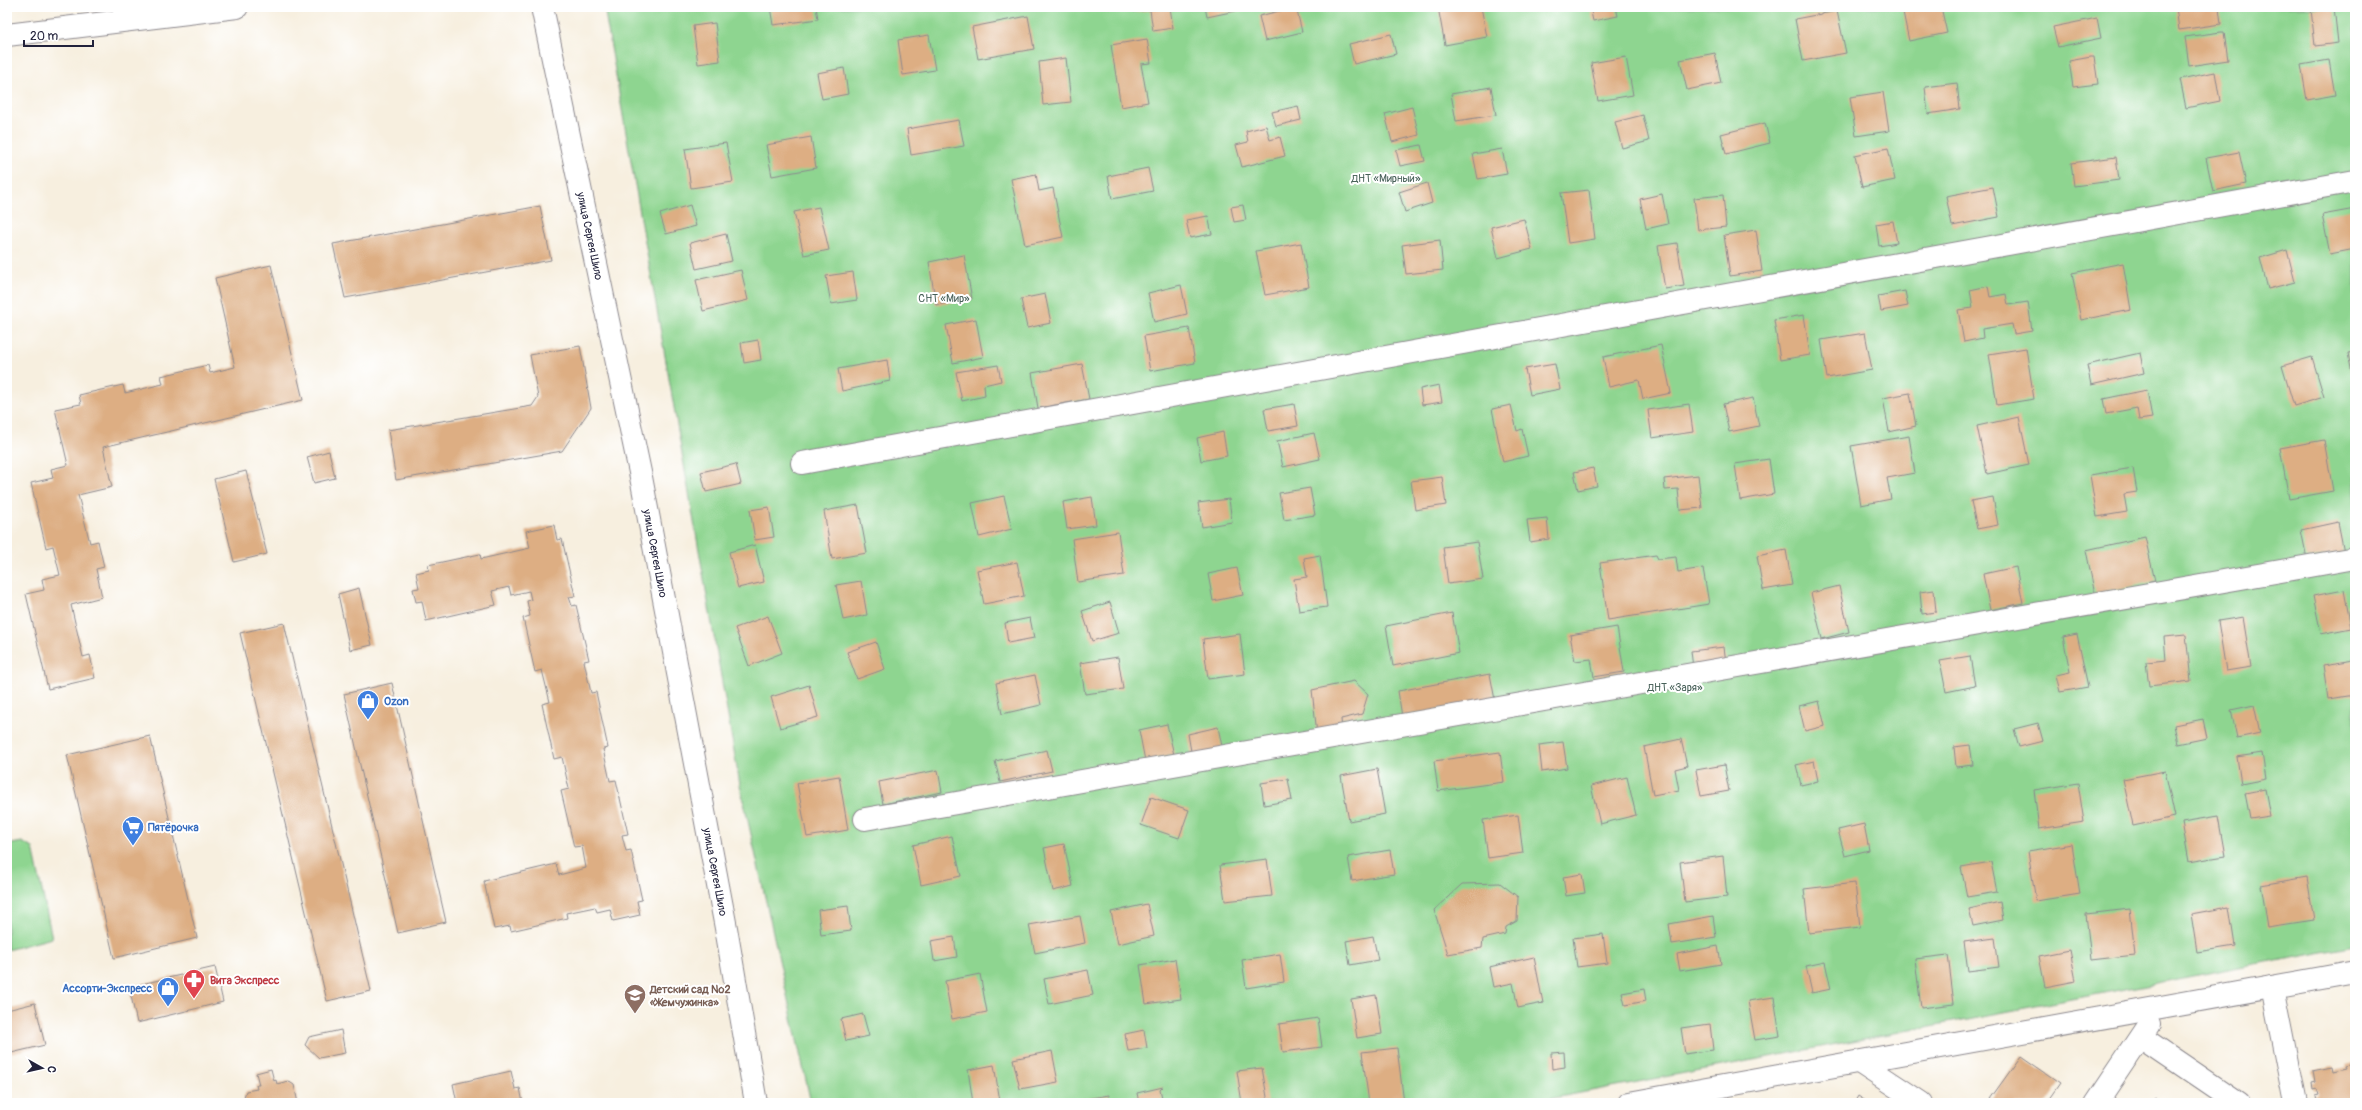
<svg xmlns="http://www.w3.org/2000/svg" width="2362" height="1110" viewBox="0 0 2362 1110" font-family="Pangolin,sans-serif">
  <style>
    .green { fill: #8ed590; stroke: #587c66 }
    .building { fill: #ddae83 }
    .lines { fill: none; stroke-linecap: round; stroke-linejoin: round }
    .street-casing { stroke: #8c888d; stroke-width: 24 }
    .street { stroke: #fff; stroke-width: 22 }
    .labels { text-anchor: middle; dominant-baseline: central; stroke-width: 4; stroke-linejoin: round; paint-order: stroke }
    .park-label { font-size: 11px; fill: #486159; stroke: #fff }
    .street-label { font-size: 11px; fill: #22223b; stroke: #fff }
    .shop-label { font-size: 11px; font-weight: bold; fill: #366cbe; stroke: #fff; text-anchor: start }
    .health-label { font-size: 11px; font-weight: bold; fill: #be3a42; stroke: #fff; text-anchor: start }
    .education-label { font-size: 11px; font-weight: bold; fill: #785e54; stroke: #fff; text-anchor: start }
  </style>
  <rect width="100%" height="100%" fill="#fff"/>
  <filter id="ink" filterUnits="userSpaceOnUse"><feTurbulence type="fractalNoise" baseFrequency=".025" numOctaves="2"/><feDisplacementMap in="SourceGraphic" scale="8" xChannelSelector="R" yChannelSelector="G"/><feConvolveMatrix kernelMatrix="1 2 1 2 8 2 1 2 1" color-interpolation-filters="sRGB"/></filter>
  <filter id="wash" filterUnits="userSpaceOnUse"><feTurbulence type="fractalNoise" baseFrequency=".012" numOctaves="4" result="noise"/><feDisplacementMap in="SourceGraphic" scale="16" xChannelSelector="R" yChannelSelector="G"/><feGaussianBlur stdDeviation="0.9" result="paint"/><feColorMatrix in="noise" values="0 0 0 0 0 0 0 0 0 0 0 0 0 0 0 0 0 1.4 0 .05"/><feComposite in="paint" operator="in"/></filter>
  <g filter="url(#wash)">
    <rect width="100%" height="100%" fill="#f7efdf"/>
    <g class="green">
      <polygon points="604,7 2355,7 2355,945 1528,1103 811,1103 740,785"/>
      <polygon points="22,842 33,848 52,938 7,950 7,845"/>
    </g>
    <g id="blocks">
      <g class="building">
        <polygon points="770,7 816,7 818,19 773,25"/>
        <polygon points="1133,7 1170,7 1173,28 1153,31 1150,10 1134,12"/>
        <polygon points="1205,7 1250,7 1250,8 1207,17"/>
        <polygon points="1296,7 1302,32 1265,41 1259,16"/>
        <polygon points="1438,7 1481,7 1487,37 1445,45"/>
        <polygon points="1590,7 1616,7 1618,16 1593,21"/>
        <polygon points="1902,7 1941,7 1947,33 1909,41"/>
        <polygon points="2176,7 2219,7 2221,24 2179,30"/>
        <polygon points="2334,7 2338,43 2315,46 2311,9"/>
        <polygon points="1837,11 1846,53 1803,61 1795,19"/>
        <polygon points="1028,16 1034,49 978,59 972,27"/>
        <polygon points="2097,18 2101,38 2058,47 2053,27"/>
        <polygon points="715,23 720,61 698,64 693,26"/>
        <polygon points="2221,32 2224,32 2228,60 2189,66 2185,37"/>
        <polygon points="1391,34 1396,54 1354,64 1349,44"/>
        <polygon points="929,35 935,70 903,75 898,40"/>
        <polygon points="1147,39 1151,63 1141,64 1148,102 1121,107 1111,45"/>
        <polygon points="1715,53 1721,83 1687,90 1680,60"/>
        <polygon points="1626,57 1633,95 1598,101 1591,63"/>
        <polygon points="2091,57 2094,57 2098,84 2073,87 2069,61"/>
        <polygon points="1066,58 1071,102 1043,105 1039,62"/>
        <polygon points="2329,60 2335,95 2307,100 2301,65"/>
        <polygon points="844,68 848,94 822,99 817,73"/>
        <polygon points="2215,72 2220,101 2186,108 2180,79"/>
        <polygon points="1957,83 1960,109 1928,114 1925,87"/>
        <polygon points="1491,87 1496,115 1456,121 1451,94"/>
        <polygon points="1883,92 1889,131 1856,136 1850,97"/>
        <polygon points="1298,106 1301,120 1276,126 1272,112"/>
        <polygon points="1412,107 1419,135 1392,142 1385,114"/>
        <polygon points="1643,115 1649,141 1622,148 1615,122"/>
        <polygon points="959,120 964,146 911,155 907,129"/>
        <polygon points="1765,123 1770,143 1726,154 1721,134"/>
        <polygon points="1266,126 1270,140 1280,137 1285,156 1242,167 1236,145 1248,142 1246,131"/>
        <polygon points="811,137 816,168 772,176 766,145"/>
        <polygon points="726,143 733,182 691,188 685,149"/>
        <polygon points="1421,145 1425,161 1400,166 1396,150"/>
        <polygon points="1888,148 1895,180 1862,187 1855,155"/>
        <polygon points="1502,149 1507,174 1478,179 1473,154"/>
        <polygon points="2239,152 2246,184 2213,191 2206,158"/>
        <polygon points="2116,157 2119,180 2074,186 2071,163"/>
        <polygon points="1148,168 1153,191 1112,199 1108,176"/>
        <polygon points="1036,174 1039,191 1053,188 1063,237 1025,245 1011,179"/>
        <polygon points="1427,183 1432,203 1405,212 1399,192"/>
        <polygon points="1993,187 1999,217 1952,226 1946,196"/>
        <polygon points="1589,190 1595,239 1568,243 1561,193"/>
        <polygon points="1662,194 1668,224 1646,229 1640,199"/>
        <polygon points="1723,195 1726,227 1698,230 1694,198"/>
        <polygon points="690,205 696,226 666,234 660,214"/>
        <polygon points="1243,205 1246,220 1234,222 1231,207"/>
        <polygon points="540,206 551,260 345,298 333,244"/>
        <polygon points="819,207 829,250 804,255 794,212"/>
        <polygon points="2355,209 2355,249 2330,254 2322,215"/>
        <polygon points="1208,216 1212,234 1190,238 1186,220"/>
        <polygon points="1524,219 1532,249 1498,258 1491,227"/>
        <polygon points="1893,221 1897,243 1879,246 1876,224"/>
        <polygon points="1756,230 1762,271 1730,276 1724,235"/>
        <polygon points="726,234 732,261 696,269 690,243"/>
        <polygon points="1440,240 1443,270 1406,274 1402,245"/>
        <polygon points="1301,243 1309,287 1265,295 1256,251"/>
        <polygon points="1677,243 1684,286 1665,289 1658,246"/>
        <polygon points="2287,250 2295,282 2268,289 2260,258"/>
        <polygon points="964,255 972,299 936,305 929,262"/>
        <polygon points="2123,263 2131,310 2081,320 2072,273"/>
        <polygon points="271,265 303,400 103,447 112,487 78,495 90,543 98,541 104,567 96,569 102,597 71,605 83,657 90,655 95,678 48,689 26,594 44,590 42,579 60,575 53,546 46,548 31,483 53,478 51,469 68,465 55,409 81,404 79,395 123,385 125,393 163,384 161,376 208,365 210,373 235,367 215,278"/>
        <polygon points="741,270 748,300 703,311 696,280"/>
        <polygon points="853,272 857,300 831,304 826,276"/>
        <polygon points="1181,285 1187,314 1154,322 1148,293"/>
        <polygon points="1988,286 1990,297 2006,294 2008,305 2028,302 2032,331 2014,334 2012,324 1982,329 1983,338 1964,342 1958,310 1973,308 1970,290"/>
        <polygon points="1905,291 1908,306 1881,311 1878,296"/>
        <polygon points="1045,294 1051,323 1027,328 1021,299"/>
        <polygon points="1804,315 1810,355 1780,360 1774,320"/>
        <polygon points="976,319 983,357 953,363 946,325"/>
        <polygon points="1189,328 1195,363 1150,371 1144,336"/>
        <polygon points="1865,333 1872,370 1827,378 1821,340"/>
        <polygon points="758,340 761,360 744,363 741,343"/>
        <polygon points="1661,345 1671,393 1643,399 1639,380 1609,387 1603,357"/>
        <polygon points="580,346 591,408 562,451 396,480 388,430 532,406 538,397 530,355"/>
        <polygon points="2026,348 2034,399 1997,405 1989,354"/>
        <polygon points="2355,352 2355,383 2354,384 2348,353"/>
        <polygon points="2140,353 2144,373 2091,385 2087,365"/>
        <polygon points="2312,357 2324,397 2294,406 2282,366"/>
        <polygon points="887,360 890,381 842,391 838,369"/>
        <polygon points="1082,364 1089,399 1038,408 1032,373"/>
        <polygon points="1555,364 1560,389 1530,395 1525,369"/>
        <polygon points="998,365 1001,381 984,385 985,396 962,401 956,372"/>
        <polygon points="1439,385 1442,402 1422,405 1420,389"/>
        <polygon points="2147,390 2152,418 2139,420 2137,408 2106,414 2103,399"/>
        <polygon points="1910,393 1916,426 1889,432 1883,398"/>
        <polygon points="1753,398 1759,426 1729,432 1723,404"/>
        <polygon points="1294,404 1298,426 1268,431 1264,409"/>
        <polygon points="1689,404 1693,432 1652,438 1648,410"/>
        <polygon points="1511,405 1517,431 1522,429 1528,456 1503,462 1492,409"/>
        <polygon points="2019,417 2029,465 1987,474 1977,426"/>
        <polygon points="1223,432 1227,456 1201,461 1197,438"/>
        <polygon points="1314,433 1320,459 1283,467 1277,441"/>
        <polygon points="1909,436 1915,473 1887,478 1891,499 1861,505 1851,446"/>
        <polygon points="2324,440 2333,491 2289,499 2280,448"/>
        <polygon points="329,451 335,478 314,483 307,457"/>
        <polygon points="1769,459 1774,494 1740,500 1735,464"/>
        <polygon points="736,464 741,484 706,492 701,472"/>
        <polygon points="1593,468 1597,486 1578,490 1574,472"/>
        <polygon points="2133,468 2137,492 2124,494 2127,512 2097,517 2090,475"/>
        <polygon points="246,471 267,554 234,562 214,479"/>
        <polygon points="1698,475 1702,508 1680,510 1678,489 1665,490 1664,479"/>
        <polygon points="1442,477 1446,505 1415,510 1411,481"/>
        <polygon points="1310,488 1315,515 1284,520 1279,493"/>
        <polygon points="1004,496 1012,529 979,537 972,503"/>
        <polygon points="1092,497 1096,525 1067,529 1063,502"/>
        <polygon points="1993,497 1998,525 1977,529 1971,501"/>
        <polygon points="1229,499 1232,522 1202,527 1198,503"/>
        <polygon points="858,505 867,553 832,559 824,511"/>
        <polygon points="769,507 774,537 755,540 750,510"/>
        <polygon points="1547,518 1549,539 1530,542 1527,520"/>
        <polygon points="2338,522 2344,552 2307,559 2301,530"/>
        <polygon points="554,525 557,540 562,539 575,596 569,597 572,606 576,605 589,660 584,661 591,693 596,692 608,748 603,749 610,781 616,780 628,834 622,835 626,851 631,850 642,900 637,901 640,915 613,921 610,909 597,912 595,907 566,913 567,918 511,931 510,926 494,929 484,881 556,864 559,875 586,868 582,846 574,847 561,791 569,789 562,757 554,759 542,704 550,702 542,670 535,672 523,618 530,616 527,601 531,600 529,591 511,595 509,587 492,591 496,605 426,621 422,601 416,602 413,589 419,588 416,573 429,570 428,565 480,554 481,559 530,548 526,531"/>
        <polygon points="1118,532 1124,575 1078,582 1072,539"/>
        <polygon points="2145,537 2155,581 2095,595 2086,550"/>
        <polygon points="1477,542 1483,579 1448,584 1443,547"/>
        <polygon points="755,545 764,582 738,588 729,552"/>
        <polygon points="1786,550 1792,585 1763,590 1757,556"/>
        <polygon points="1320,555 1327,607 1299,611 1294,579 1307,577 1304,558"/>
        <polygon points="1656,555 1658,559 1676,557 1678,572 1703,568 1709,604 1608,620 1600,563"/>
        <polygon points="1017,562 1024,596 984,604 977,570"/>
        <polygon points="2016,567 2023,603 1990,610 1983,574"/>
        <polygon points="1237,568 1243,595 1213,601 1208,574"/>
        <polygon points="861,581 867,615 843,620 836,585"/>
        <polygon points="1839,586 1849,632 1822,639 1811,593"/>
        <polygon points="359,588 372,645 350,650 338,594"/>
        <polygon points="1934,590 1936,612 1922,614 1920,592"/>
        <polygon points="2344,590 2351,628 2321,634 2313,596"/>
        <polygon points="1110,602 1119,633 1092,641 1082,611"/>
        <polygon points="1452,613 1459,653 1393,666 1386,626"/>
        <polygon points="768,616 782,653 749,666 735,628"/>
        <polygon points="2243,617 2251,667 2226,671 2218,621"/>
        <polygon points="1030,618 1034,638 1008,643 1005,623"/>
        <polygon points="284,623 371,991 327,1001 240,633"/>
        <polygon points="1617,627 1624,672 1594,677 1591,659 1575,661 1570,635"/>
        <polygon points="1240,634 1245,674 1208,679 1203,639"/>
        <polygon points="2077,634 2088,687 2060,692 2056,675 2070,672 2063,637"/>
        <polygon points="2186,635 2191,681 2149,686 2146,662 2166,660 2164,637"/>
        <polygon points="876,642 885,669 857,679 847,652"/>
        <polygon points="1724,647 1726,663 1693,668 1691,651"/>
        <polygon points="1970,656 1975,686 1946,692 1940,661"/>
        <polygon points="1118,657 1123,689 1085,694 1080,663"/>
        <polygon points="2355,660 2355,695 2328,699 2323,665"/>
        <polygon points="1490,674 1495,700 1402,717 1398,691"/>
        <polygon points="1035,675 1041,705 1002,714 996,683"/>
        <polygon points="1354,681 1368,694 1362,714 1341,719 1342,731 1317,734 1312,690"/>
        <polygon points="392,683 446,922 398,933 344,694"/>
        <polygon points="809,685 818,717 780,728 771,697"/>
        <polygon points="1819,701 1825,726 1805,731 1799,706"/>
        <polygon points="2254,705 2260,733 2237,738 2231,710"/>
        <polygon points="2203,719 2207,738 2178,744 2174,725"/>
        <polygon points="2038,723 2043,741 2019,747 2014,729"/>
        <polygon points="1167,724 1174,755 1145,761 1139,730"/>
        <polygon points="1218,727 1223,751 1192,757 1188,734"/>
        <polygon points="150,736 197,938 114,958 67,755"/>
        <polygon points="1681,739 1687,766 1675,769 1679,790 1653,795 1644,747"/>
        <polygon points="1563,742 1567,768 1542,772 1539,745"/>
        <polygon points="1970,745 1973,765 1956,767 1954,747"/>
        <polygon points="1047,750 1052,771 1000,782 995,761"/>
        <polygon points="1500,752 1504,782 1438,791 1434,761"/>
        <polygon points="2262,753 2266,779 2241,784 2237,757"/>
        <polygon points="1814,761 1818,781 1801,785 1796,765"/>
        <polygon points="1724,765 1729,791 1701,796 1696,770"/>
        <polygon points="1377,769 1385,814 1349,821 1341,776"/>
        <polygon points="938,770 942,792 883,804 879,782"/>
        <polygon points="2165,771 2175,817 2133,826 2123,779"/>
        <polygon points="839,776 848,830 807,837 797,783"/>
        <polygon points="1627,777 1636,815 1600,824 1591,786"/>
        <polygon points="1288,779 1292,800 1264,805 1261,783"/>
        <polygon points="2078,783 2084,822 2039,829 2034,790"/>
        <polygon points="2265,789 2270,816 2250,819 2245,793"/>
        <polygon points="1151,797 1189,810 1179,838 1141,825"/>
        <polygon points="1518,815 1523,853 1488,858 1483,820"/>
        <polygon points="2218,816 2225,856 2189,862 2182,822"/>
        <polygon points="1864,824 1869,850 1845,856 1838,830"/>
        <polygon points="952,836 961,876 921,885 913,845"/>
        <polygon points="1064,844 1073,886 1053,891 1044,848"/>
        <polygon points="2072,844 2080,894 2036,901 2028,851"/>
        <polygon points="1390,850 1394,874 1352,881 1348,857"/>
        <polygon points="1723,856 1727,897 1685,902 1680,862"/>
        <polygon points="1267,859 1272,896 1225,901 1220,865"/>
        <polygon points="1991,862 1997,892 1967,897 1961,867"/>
        <polygon points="1582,874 1585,893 1566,896 1563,877"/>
        <polygon points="2307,877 2314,920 2268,927 2261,885"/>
        <polygon points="1500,883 1518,897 1517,921 1506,927 1505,934 1483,939 1482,948 1448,954 1434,910 1462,884"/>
        <polygon points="1855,883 1860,927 1809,933 1804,889"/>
        <polygon points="2000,902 2003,920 1973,926 1969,909"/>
        <polygon points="1147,904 1154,936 1118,944 1111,912"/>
        <polygon points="848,906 851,931 821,935 818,910"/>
        <polygon points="2229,907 2235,946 2197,952 2191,914"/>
        <polygon points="2130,909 2135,955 2091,960 2086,914"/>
        <polygon points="1080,916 1085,943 1035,953 1029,925"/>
        <polygon points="1713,916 1716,937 1672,944 1669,924"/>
        <polygon points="1603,934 1607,963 1577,967 1573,938"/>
        <polygon points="1373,936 1378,960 1350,965 1346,941"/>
        <polygon points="954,937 957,957 934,961 931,941"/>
        <polygon points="1995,938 1999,967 1968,971 1964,942"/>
        <polygon points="1718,946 1721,964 1680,971 1677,954"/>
        <polygon points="2070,950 2076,981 2045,987 2039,956"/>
        <polygon points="1280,954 1284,982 1246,988 1242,960"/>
        <polygon points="1948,955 1954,1004 1921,1008 1915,959"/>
        <polygon points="1534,957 1543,1003 1518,1008 1513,983 1493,987 1489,967"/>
        <polygon points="1175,959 1181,999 1146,1004 1140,965"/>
        <polygon points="1825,962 1831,989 1812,993 1806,966"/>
        <polygon points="215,967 223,1002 137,1023 129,987"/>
        <polygon points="1088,970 1093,995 1049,1004 1044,979"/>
        <polygon points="980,974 987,1012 952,1019 945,981"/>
        <polygon points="1644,989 1646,1001 1625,1005 1622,993"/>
        <polygon points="1376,995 1382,1034 1357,1038 1351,999"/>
        <polygon points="1774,997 1780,1036 1755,1040 1748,1001"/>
        <polygon points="35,1003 45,1045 7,1054 7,1010"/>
        <polygon points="863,1014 869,1036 846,1041 841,1019"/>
        <polygon points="1318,1018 1322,1047 1283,1052 1279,1024"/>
        <polygon points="1710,1024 1713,1050 1685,1054 1681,1028"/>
        <polygon points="341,1030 345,1053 319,1058 305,1045 309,1037"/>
        <polygon points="1144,1030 1147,1048 1128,1051 1125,1034"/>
        <polygon points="1397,1048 1404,1103 1369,1103 1362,1052"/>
        <polygon points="1052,1051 1058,1082 1020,1089 1013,1059"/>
        <polygon points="1564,1052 1565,1067 1552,1069 1551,1053"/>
        <polygon points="2021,1056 2060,1083 2046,1103 1996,1103 1990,1099"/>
        <polygon points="2355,1063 2355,1103 2315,1103 2314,1096 2318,1095 2316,1089 2312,1090 2311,1083 2315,1082 2313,1070 2333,1066 2334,1071 2347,1068 2346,1065"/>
        <polygon points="994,1065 1000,1101 973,1103 968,1070"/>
        <polygon points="1262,1068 1268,1103 1242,1103 1237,1071"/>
        <polygon points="271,1069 274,1081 276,1080 277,1084 288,1081 294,1085 298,1103 245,1103 244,1097 246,1091 257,1089 256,1085 259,1085 256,1073"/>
        <polygon points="511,1071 515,1089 520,1088 523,1103 457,1103 453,1084"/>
        <polygon points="1163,1087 1160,1090 1163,1103 1139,1103 1137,1093"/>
        <polygon points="1109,1095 1110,1103 1068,1103 1068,1102"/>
        <polygon points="1858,1096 1869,1103 1854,1103"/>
        <polygon points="2155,1098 2162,1103 2151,1103"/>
      </g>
    </g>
  </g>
  <g filter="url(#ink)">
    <use href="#blocks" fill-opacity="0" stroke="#8c888d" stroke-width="1"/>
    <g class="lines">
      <g class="street-casing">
        <g id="street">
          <path id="s1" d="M542,7L641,477L726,928L756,1103"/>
          <polyline points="7,35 237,7"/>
          <polyline points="802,463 2355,181"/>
          <polyline points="865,819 2355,558"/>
          <polyline points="2272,987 2295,1103"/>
          <polyline points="2141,1037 2238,1103"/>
          <polyline points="1859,1062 1921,1103"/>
          <polyline points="1629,1103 2355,972"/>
          <polyline points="2096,1103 2149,1024"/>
        </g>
      </g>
      <use href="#street" class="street"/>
    </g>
  </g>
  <defs>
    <g id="shop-pin" transform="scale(1.15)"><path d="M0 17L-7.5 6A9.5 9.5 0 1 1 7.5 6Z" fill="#3f7fe0" stroke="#fff"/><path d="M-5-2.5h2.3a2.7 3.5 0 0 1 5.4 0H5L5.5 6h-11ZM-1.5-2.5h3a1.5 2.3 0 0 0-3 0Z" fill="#fff"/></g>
    <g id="supermarket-pin" transform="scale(1.15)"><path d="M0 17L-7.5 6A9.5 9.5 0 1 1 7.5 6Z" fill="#3f7fe0" stroke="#fff"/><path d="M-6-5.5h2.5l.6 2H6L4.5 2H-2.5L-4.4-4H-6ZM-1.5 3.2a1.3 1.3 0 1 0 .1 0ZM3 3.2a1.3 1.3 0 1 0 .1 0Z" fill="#fff"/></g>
    <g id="pharmacy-pin" transform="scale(1.15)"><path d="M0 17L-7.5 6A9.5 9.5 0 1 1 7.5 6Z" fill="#e0444e" stroke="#fff"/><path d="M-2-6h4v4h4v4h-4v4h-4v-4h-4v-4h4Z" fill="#fff"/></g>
    <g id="school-pin" transform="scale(1.15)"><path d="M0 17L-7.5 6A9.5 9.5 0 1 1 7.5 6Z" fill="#8d6e63" stroke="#fff"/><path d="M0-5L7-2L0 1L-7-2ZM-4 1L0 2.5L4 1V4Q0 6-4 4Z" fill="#fff"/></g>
  </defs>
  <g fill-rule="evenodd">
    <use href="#shop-pin" x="368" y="701"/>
    <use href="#supermarket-pin" x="133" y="827"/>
    <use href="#pharmacy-pin" x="194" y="980"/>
    <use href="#shop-pin" x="168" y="988"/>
    <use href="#school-pin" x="635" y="995"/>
  </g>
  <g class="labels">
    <g class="park-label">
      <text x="1386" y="178">ДНТ «Мирный»</text>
      <text x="944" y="298">СНТ «Мир»</text>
      <text x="1675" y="687">ДНТ «Заря»</text>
    </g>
    <g class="street-label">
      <text stroke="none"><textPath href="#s1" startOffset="234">улица Сергея Шило</textPath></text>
      <text stroke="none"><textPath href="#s1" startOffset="558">улица Сергея Шило</textPath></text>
      <text stroke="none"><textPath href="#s1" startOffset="882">улица Сергея Шило</textPath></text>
    </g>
    <g class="shop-label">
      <text x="384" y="701">Ozon</text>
      <text x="148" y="827">Пятёрочка</text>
      <text x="152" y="988" text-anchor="end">Ассорти-Экспресс</text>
    </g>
    <g class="health-label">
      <text x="210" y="980">Вита Экспресс</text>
    </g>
    <g class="education-label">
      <text x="650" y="989">Детский сад №2<tspan x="650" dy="13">«Жемчужинка»</tspan></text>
    </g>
  </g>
  <rect width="2362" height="1110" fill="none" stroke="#fff" stroke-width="24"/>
  <g transform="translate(42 1068) rotate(98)" stroke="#ffffff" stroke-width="3" paint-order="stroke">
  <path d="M0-3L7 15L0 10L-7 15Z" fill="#22223b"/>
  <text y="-6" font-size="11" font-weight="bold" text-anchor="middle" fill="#22223b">С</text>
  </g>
  <path d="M24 40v6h69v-6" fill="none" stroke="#22223b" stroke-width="2"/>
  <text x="30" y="40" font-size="12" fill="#22223b" stroke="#ffffff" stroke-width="3" paint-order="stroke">20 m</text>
</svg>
